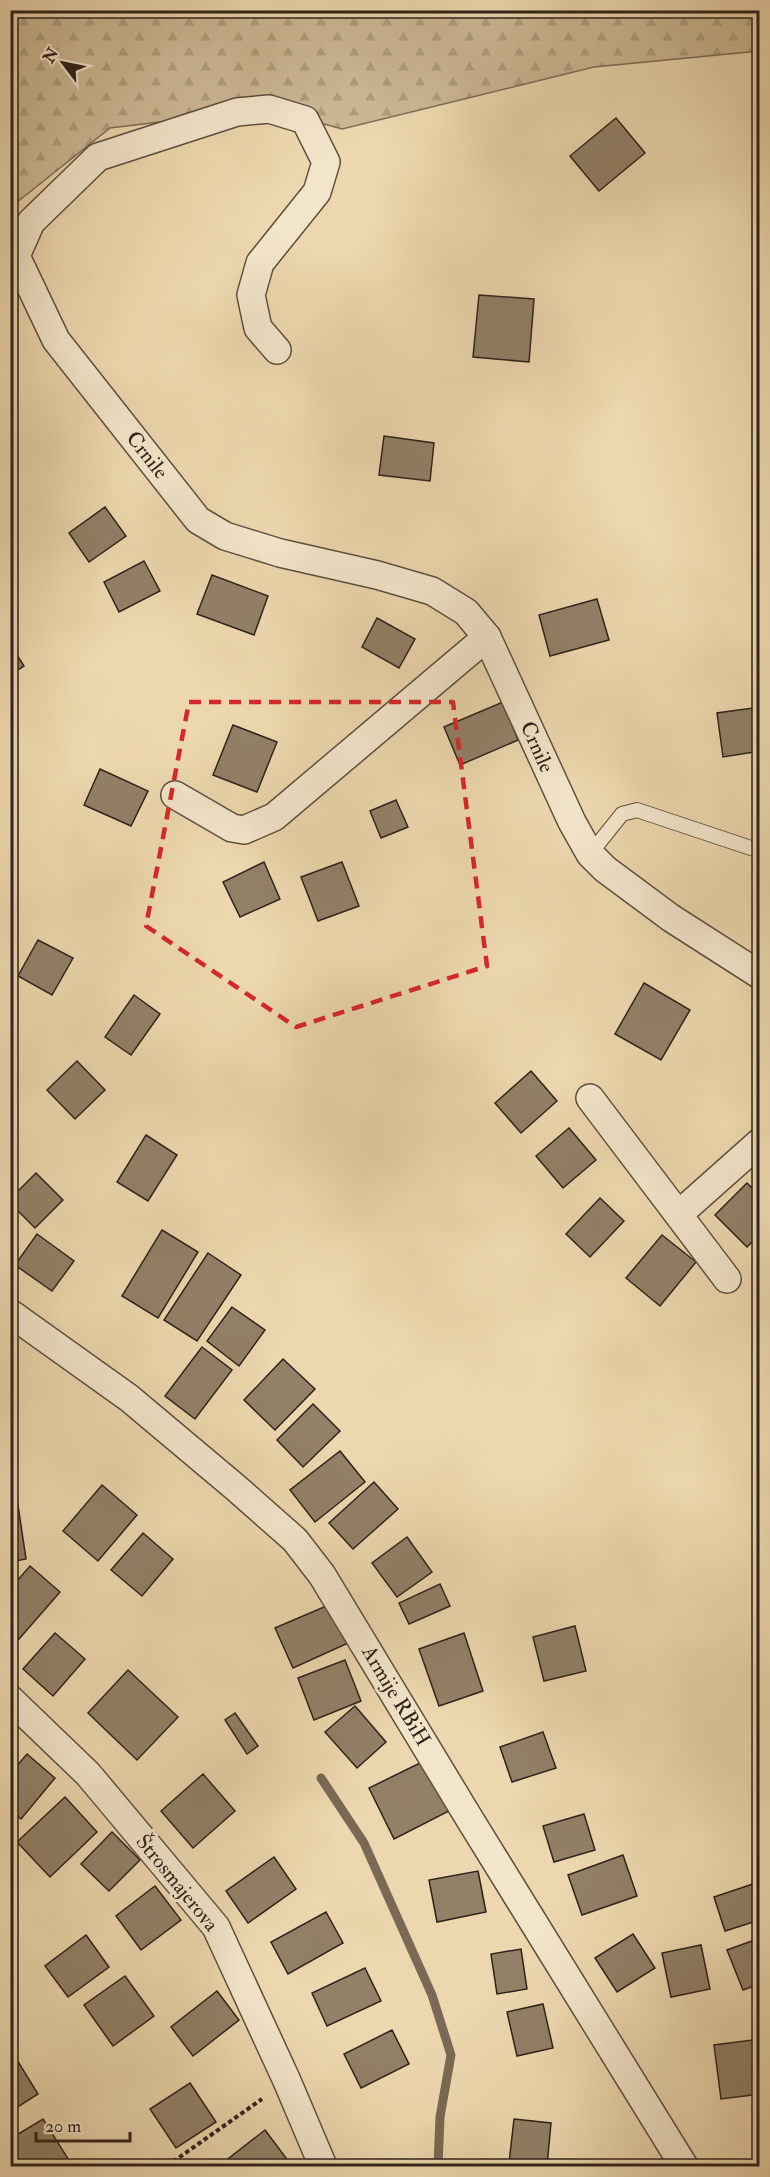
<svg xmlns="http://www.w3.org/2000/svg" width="770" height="2177" viewBox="0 0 770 2177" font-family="'IM FELL Double Pica',serif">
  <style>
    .forest { fill: url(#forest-firs); stroke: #7e6d58; stroke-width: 1.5 }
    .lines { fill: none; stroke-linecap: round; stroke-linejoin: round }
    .stream { stroke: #7a6955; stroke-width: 9 }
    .building { fill: #928067; stroke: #2f221b; stroke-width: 1.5 }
    .lane-casing { stroke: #5e4f40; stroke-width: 16 }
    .street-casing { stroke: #5e4f40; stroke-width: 30 }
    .path { stroke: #2f221b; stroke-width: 4; stroke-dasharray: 4.5 3; stroke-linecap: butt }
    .lane { stroke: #f3e5ca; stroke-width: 14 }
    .street { stroke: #f3e5ca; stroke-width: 27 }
    .marked { fill: none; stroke: #d62828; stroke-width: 4.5; stroke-dasharray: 12 8; stroke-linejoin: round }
    .labels { text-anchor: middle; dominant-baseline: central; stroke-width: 6; stroke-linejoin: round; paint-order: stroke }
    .street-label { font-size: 21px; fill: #2f221b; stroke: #f3e5ca }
  </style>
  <defs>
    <pattern id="forest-firs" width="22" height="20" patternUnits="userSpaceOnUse" patternTransform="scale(1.5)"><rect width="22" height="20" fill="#cdb895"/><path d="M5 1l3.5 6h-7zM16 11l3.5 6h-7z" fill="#b09e80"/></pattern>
  </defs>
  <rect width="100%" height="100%" fill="#edd7ae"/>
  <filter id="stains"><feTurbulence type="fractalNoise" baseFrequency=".00333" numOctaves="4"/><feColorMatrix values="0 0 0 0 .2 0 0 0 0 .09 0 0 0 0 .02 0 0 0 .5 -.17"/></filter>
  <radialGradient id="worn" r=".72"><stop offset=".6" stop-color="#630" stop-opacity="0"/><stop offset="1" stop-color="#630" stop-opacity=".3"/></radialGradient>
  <polygon class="forest" points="11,11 759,11 759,51 594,67 342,129 269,109 110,128 11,207"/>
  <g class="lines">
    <polyline class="stream" points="321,1778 364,1843 432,1995 451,2055 440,2117 438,2166"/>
  </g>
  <g class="building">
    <polygon points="616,118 645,153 599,191 570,156"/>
    <polygon points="479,295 534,299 529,362 473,357"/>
    <polygon points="384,436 434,443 430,481 379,475"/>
    <polygon points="105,507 126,536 89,562 69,533"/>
    <polygon points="144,561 160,591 119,612 104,582"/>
    <polygon points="212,575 268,596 254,635 197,614"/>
    <polygon points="597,599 609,640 550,656 539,615"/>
    <polygon points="377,618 415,639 399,668 362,647"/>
    <polygon points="10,644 24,666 10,675"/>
    <polygon points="503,702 518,740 460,765 444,727"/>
    <polygon points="760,707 760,751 723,757 717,713"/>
    <polygon points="233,725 277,742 257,792 213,775"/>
    <polygon points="100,769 148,791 131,826 84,805"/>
    <polygon points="396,800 408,827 381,838 370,811"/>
    <polygon points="264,862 280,899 240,917 223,882"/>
    <polygon points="342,862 359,906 318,921 301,877"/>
    <polygon points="38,940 73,958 52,995 18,976"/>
    <polygon points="644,983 690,1010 661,1060 615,1034"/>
    <polygon points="134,995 160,1014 131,1055 105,1037"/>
    <polygon points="77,1061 105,1090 75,1119 47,1090"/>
    <polygon points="531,1071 557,1101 521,1133 495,1103"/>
    <polygon points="569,1128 596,1160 563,1188 536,1156"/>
    <polygon points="146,1135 177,1155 148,1201 117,1182"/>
    <polygon points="36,1173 63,1200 35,1228 10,1203 10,1199"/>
    <polygon points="747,1183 760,1196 760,1234 747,1247 715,1215"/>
    <polygon points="600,1198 624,1221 590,1257 566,1234"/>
    <polygon points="162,1230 198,1252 158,1318 122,1296"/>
    <polygon points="37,1234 74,1261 52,1291 15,1265"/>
    <polygon points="662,1235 696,1262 660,1306 626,1278"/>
    <polygon points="208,1253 241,1275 197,1341 164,1320"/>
    <polygon points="232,1307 265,1330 239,1366 207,1341"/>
    <polygon points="202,1347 232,1370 195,1419 165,1396"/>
    <polygon points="283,1359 315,1389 275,1430 244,1400"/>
    <polygon points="313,1404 340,1431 303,1467 277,1440"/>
    <polygon points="340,1451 365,1482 315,1522 290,1490"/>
    <polygon points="374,1482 398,1509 353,1549 329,1523"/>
    <polygon points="102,1485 137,1515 98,1561 63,1531"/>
    <polygon points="16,1492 26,1559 10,1562 10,1493"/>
    <polygon points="143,1533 173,1559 142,1596 111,1570"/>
    <polygon points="407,1537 432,1572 397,1597 372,1563"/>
    <polygon points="30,1566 60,1592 19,1639 10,1632 10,1589"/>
    <polygon points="440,1584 450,1606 409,1624 399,1603"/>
    <polygon points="331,1604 348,1643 293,1668 275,1628"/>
    <polygon points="575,1626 586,1671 544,1681 533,1637"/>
    <polygon points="55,1633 85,1659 53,1696 23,1669"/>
    <polygon points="464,1633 483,1691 439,1706 419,1649"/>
    <polygon points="345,1660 361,1701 314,1720 298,1678"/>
    <polygon points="128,1670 178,1717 137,1760 88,1713"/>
    <polygon points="355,1706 386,1742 357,1768 325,1732"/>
    <polygon points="235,1713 258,1746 247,1754 225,1720"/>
    <polygon points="543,1732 556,1768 512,1782 500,1747"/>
    <polygon points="27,1754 55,1778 21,1819 10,1810 10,1774"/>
    <polygon points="424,1761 449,1811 394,1839 369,1788"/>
    <polygon points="203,1774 235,1811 193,1848 161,1811"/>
    <polygon points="65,1797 97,1832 50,1877 17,1842"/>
    <polygon points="584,1814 595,1850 554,1862 543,1826"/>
    <polygon points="112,1832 140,1860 109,1891 81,1864"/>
    <polygon points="623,1855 637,1896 582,1915 568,1875"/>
    <polygon points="274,1857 296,1889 248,1923 226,1891"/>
    <polygon points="478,1871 486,1912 437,1922 429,1880"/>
    <polygon points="753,1884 760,1904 760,1920 725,1931 714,1897"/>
    <polygon points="155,1886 181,1920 141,1950 116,1916"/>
    <polygon points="326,1912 343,1943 288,1974 271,1942"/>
    <polygon points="633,1934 655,1968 617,1992 595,1958"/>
    <polygon points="86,1935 109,1967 68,1997 45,1966"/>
    <polygon points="760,1938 760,1984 743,1990 727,1950"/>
    <polygon points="701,1945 710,1989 671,1997 662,1953"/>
    <polygon points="521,1949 527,1989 497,1994 491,1954"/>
    <polygon points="365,1968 381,2001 327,2026 312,1993"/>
    <polygon points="125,1976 154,2016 113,2046 84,2005"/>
    <polygon points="217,1991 239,2020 193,2056 171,2027"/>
    <polygon points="543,2004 553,2048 517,2056 507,2012"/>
    <polygon points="392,2030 409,2064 361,2088 344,2054"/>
    <polygon points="760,2039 760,2094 721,2099 714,2045"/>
    <polygon points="17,2060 38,2094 10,2112 10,2064"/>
    <polygon points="190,2083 216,2122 176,2148 150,2109"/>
    <polygon points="43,2119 70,2162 63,2166 14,2166 10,2161 10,2139"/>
    <polygon points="514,2119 551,2123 547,2166 509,2163"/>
    <polygon points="265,2130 292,2166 227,2166 224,2162"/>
    <polygon points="92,2159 97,2166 81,2166"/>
  </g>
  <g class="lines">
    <g class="lane-casing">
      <polyline id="lane" points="590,854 622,814 637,810 760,851"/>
    </g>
    <g class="street-casing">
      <g id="street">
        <polyline points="277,350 258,328 251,295 260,263 317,192 326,162 305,120 269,109 237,112 98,157 31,222 16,256 56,340 198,520 225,536 280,553 377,575 432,591 466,612 487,637 572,822 590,854 605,869 671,918 760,975"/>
        <polyline points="175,795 232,828 244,830 274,817 487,637"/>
        <polyline points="590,1098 727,1279"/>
        <polyline points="679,1214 760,1142"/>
        <polyline points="10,1313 129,1398 235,1487 295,1540 322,1575 469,1818 684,2166"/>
        <polyline points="10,1699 88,1774 216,1927 287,2081 323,2166"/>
      </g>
    </g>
    <polyline class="path" points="167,2166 262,2099"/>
    <use href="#lane" class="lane"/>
    <use href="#street" class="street"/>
  </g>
  <path class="marked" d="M189,702H453L487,966L296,1027L146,926Z"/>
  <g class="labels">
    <g class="street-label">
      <text transform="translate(147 455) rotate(52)">Crnile</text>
      <text transform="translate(537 747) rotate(66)">Crnile</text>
      <text transform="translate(396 1696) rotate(59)">Armije RBiH</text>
      <text transform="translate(177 1883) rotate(51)">Štrosmajerova</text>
    </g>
  </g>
  <rect width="770" height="2177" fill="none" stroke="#edd7ae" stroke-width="36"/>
  <rect x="12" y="12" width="746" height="2153" fill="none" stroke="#2f221b" stroke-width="3"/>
  <rect x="18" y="18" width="734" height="2141" fill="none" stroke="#2f221b" stroke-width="1.5"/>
  <g transform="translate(63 63) rotate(302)" stroke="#f3e5ca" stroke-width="4.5" paint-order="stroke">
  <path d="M0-4.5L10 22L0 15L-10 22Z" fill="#2f221b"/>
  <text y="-9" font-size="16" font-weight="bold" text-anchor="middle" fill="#2f221b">N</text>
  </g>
  <path d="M36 2132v9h94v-9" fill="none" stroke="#2f221b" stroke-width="3"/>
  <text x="45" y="2132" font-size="18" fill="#2f221b" stroke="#f3e5ca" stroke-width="4.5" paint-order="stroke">20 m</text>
  <rect width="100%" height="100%" filter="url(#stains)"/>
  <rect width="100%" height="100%" fill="url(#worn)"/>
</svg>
